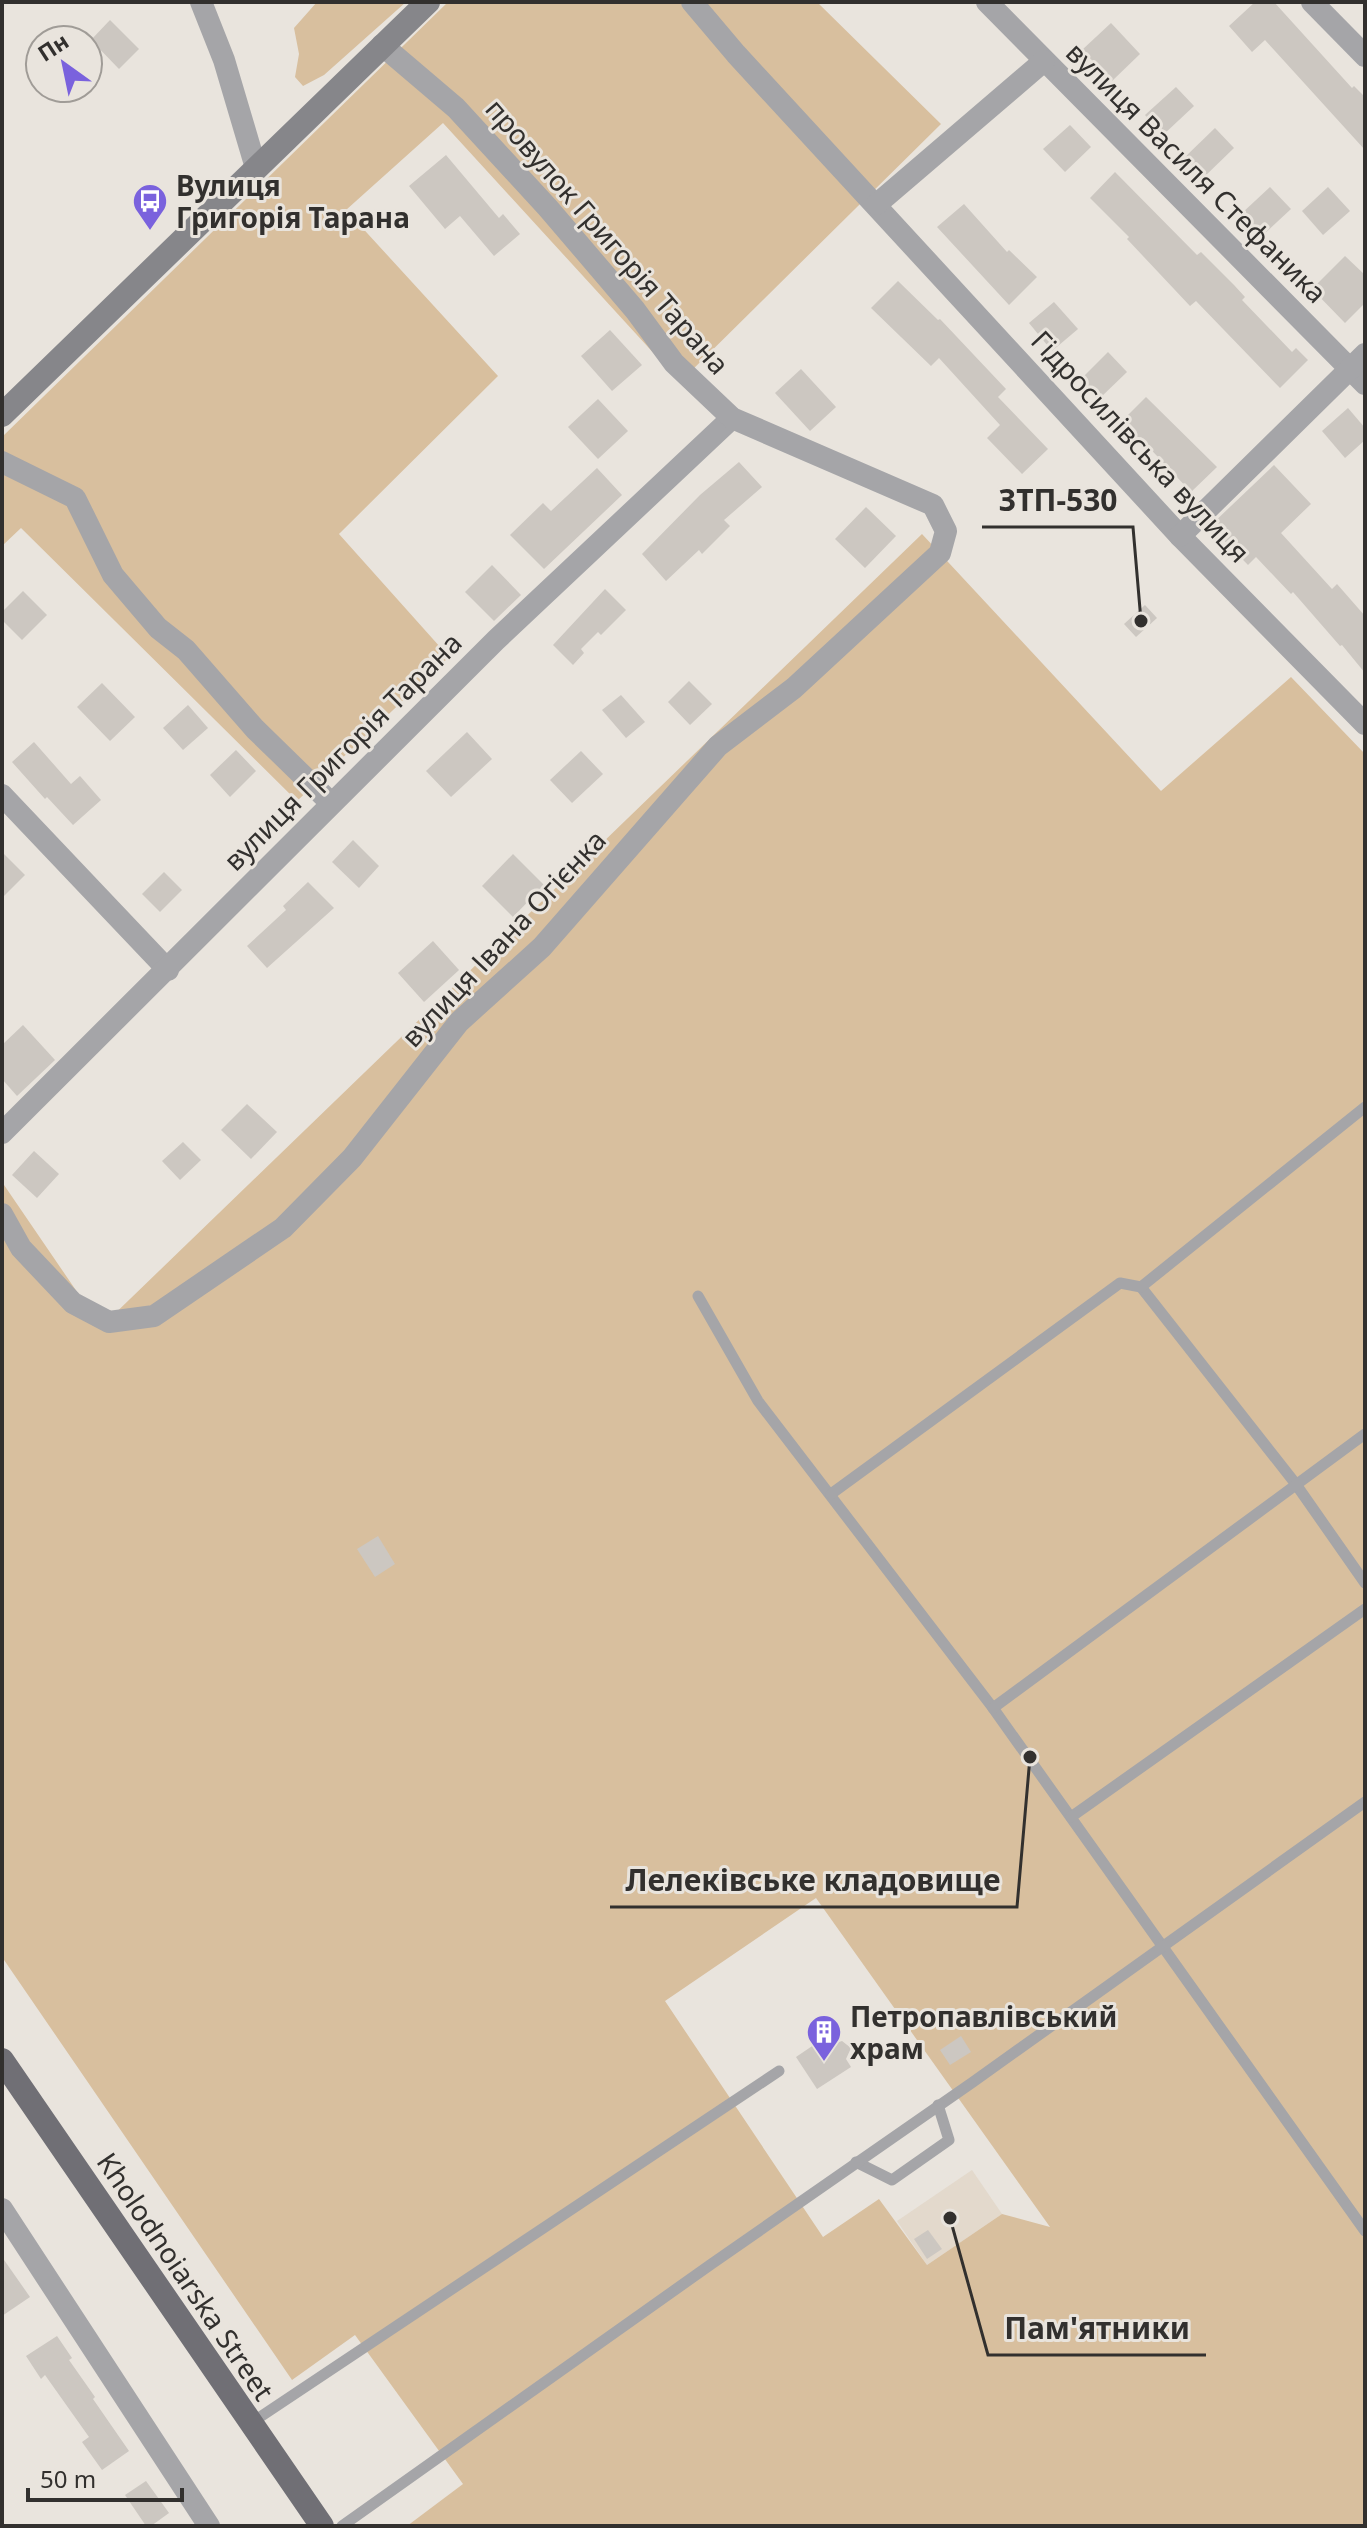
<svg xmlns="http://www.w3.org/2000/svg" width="1367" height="2528" viewBox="0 0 1367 2528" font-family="'Noto Sans',sans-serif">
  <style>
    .built { fill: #e3d9cc }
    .green { fill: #d8bf9e; fill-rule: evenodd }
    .building { fill: #ccc7c1 }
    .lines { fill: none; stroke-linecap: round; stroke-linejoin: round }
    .lane { stroke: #a5a5a8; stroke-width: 11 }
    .street { stroke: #a5a5a8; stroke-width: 22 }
    .secondary { stroke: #86868a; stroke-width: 24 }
    .primary { stroke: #706f75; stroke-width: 24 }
    .labels { text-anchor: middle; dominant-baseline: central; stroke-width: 6; stroke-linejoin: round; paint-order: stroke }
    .street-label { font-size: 28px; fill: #32302e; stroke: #e9e4dd }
    .poi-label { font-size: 28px; font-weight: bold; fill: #32302e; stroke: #e9e4dd; text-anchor: start }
    .leader { fill: none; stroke: #32302e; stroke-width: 3 }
    .callout-dot { fill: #32302e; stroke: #e9e4dd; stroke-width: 3 }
    .callout-label { font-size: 30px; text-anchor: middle; font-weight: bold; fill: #32302e; stroke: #e9e4dd; stroke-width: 6; stroke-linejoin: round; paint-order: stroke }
  </style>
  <rect width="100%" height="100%" fill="#e9e4dd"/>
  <polygon class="built" points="972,2170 1002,2214 927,2265 897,2221"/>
  <g class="green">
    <polygon points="317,2 406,2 324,75 303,86 295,77 299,54 294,28"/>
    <polygon points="448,2 817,2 941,124 680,382 443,123 346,210 498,376 339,534 449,657 297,801 21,528 2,546 2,437"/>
    <path d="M922,534L1161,791L1291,677L1365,754V2526H407L463,2484L355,2335L292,2380L2,1957V1182L101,1327ZM816,1898L1050,2227L1002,2214L927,2265L879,2199L823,2237L665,2001Z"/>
  </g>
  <g class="building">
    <polygon points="1255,2 1274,2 1352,88 1354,86 1365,97 1365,150 1265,40 1252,52 1229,26"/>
    <polygon points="110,20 139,49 119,69 91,40"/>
    <polygon points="1111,23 1140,54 1112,81 1082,50"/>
    <polygon points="1176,87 1194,106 1163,135 1145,115"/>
    <polygon points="1070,125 1091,147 1065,172 1043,149"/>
    <polygon points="1215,128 1234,148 1203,178 1184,158"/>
    <polygon points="446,155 499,218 503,214 520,234 494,256 460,216 445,229 409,186"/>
    <polygon points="1115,172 1197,255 1201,252 1234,285 1245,297 1242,300 1292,352 1296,348 1308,360 1280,388 1196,301 1190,306 1127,239 1129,237 1090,198"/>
    <polygon points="1270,187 1291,209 1262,236 1241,214"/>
    <polygon points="1328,187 1350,211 1323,235 1302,211"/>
    <polygon points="964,204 1007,252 1009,250 1037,277 1009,305 937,227"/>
    <polygon points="1345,256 1365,275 1365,303 1345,323 1312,289"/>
    <polygon points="898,281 938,320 940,319 1006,389 998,397 1048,449 1022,474 987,438 1000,425 939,358 931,366 871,308"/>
    <polygon points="1054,302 1078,329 1052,351 1029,323"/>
    <polygon points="610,330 642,365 612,391 581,356"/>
    <polygon points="1108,352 1127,372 1100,398 1081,379"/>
    <polygon points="801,369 836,407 810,431 775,393"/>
    <polygon points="1146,397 1217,467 1191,492 1141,439 1138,442 1120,423"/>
    <polygon points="598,399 628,431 598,459 568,427"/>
    <polygon points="1348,408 1365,428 1365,440 1345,458 1322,431"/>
    <polygon points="739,462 762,487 724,520 730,526 702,554 699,550 666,581 642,554 700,495"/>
    <polygon points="1274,465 1311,504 1281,533 1332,589 1337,584 1365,616 1365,673 1342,645 1340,646 1293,592 1291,594 1256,557 1248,565 1210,526"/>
    <polygon points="597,468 622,495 544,569 510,535 543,503 551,511"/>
    <polygon points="866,507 896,536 865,568 835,539"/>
    <polygon points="492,565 521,595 494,621 465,592"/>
    <polygon points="605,589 626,610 601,635 598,632 581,649 584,653 573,665 553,645"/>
    <polygon points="23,591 47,615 22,640 2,620 2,612"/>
    <polygon points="1145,605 1157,618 1136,637 1124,624"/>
    <polygon points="689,681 712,704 690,725 668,702"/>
    <polygon points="102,683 135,717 110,741 77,707"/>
    <polygon points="621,695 645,722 626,738 602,710"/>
    <polygon points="188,705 208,728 183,750 163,728"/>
    <polygon points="467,732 492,759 451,797 426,771"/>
    <polygon points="34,742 71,784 80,776 101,800 73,825 47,797 45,799 12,762"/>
    <polygon points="236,750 256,771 230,797 210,775"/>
    <polygon points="581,751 603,774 572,803 550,780"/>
    <polygon points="353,840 379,866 359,888 332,862"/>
    <polygon points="2,852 25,875 2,898"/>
    <polygon points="513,854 544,885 513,917 482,886"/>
    <polygon points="164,872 182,890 160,912 142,894"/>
    <polygon points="308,882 334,908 267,968 247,946 286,910 283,906"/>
    <polygon points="433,941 459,970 424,1002 398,973"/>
    <polygon points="23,1025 55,1060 17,1096 2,1079 2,1045"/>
    <polygon points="247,1104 277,1132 251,1159 221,1130"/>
    <polygon points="183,1142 201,1160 180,1180 162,1161"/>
    <polygon points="34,1151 59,1174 37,1198 12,1175"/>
    <polygon points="378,1536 395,1564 375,1577 357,1549"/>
    <polygon points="830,2034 836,2043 842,2041 851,2048 846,2059 851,2067 817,2089 796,2057"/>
    <polygon points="961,2036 971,2052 950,2065 940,2050"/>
    <polygon points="928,2230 942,2249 927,2259 914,2239"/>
    <polygon points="2,2257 30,2297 2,2316"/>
    <polygon points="57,2336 72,2358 69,2360 95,2397 93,2399 129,2451 102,2470 82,2442 89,2437 45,2375 41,2379 26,2356"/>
    <polygon points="146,2481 169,2513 151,2526 146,2526 125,2495"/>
  </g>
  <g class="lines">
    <g class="lane">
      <polyline points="1141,1287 1295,1483 1365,1583"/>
      <polyline points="698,1296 758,1401 993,1708 1365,2231"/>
      <polyline points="831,1494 1120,1283 1141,1287 1365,1107"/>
      <polyline points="993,1708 1365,1434"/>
      <polyline points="1071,1817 1365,1609"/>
      <polyline points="856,2162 892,2180 949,2140 938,2105"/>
      <polyline points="251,2423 779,2071"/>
      <polyline points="342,2526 710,2265 973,2082 1365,1802"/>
    </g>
    <g class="street">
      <polyline points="201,2 224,60 256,168"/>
      <polyline points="692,2 736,54 1180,536 1365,724"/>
      <polyline points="987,2 1365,384"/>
      <polyline points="1312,2 1365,56"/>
      <polyline points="877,204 1044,61"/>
      <polyline points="2,462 75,498 113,575 158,628 186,650 255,729 331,803"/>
      <polyline points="1180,536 1365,354"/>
      <polyline points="2,795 168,970"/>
      <polyline points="2,1133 496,640 732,418"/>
      <polyline points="2,1214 21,1248 73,1303 109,1322 154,1316 283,1228 352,1158 459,1022 542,947 718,746 794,688 940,553 946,531 933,505 732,418 674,363 635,310 548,208 456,108 382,45"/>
      <polyline points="2,2209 209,2526"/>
    </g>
    <polyline class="secondary" points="2,415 428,2"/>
    <polyline class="primary" points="2,2060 322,2526"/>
  </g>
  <defs>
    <g id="bus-pin" transform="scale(1.8)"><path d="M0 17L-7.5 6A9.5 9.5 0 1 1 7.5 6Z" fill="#7a62dd" stroke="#e9e4dd"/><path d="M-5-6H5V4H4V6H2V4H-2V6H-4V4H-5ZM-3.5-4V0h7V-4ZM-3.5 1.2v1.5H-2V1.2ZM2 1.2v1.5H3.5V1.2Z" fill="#fff"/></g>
    <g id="building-pin" transform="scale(1.8)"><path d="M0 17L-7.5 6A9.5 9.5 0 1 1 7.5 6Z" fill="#7a62dd" stroke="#e9e4dd"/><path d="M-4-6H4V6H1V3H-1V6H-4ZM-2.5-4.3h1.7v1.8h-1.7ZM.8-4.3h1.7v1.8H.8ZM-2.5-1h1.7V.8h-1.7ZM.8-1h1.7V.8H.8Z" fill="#fff"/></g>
  </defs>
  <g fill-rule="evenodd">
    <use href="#bus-pin" x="150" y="201"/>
    <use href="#building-pin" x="824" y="2032"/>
  </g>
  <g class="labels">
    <g class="street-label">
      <text transform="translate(1197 172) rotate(45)">вулиця Василя Стефаника</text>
      <text transform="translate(608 236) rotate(49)">провулок Григорія Тарана</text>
      <text transform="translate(1141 446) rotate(47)">Гідросилівська вулиця</text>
      <text transform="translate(342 751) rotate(-45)">вулиця Григорія Тарана</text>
      <text transform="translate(503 938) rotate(-47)">вулиця Івана Огієнка</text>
      <text transform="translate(186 2276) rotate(56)">Kholodnoiarska Street</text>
    </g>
    <g class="poi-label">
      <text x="176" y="185">Вулиця<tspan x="176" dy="32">Григорія Тарана</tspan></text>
      <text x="850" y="2016">Петропавлівський<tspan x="850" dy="32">храм</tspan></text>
    </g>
  </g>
  <path class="leader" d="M1141 621L1133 527H982M1030 1757L1017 1907H610M950 2218L988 2355H1206"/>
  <g class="callout-dot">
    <circle cx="1141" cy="621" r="8"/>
    <circle cx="1030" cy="1757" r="8"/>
    <circle cx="950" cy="2218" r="8"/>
  </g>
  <g class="callout-label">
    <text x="1058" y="511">ЗТП-530</text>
    <text x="813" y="1891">Лелеківське кладовище</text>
    <text x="1097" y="2339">Пам'ятники</text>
  </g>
  <rect width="1367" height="2528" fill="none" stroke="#32302e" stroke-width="8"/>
  <g transform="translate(64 64) rotate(327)"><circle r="38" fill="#e9e4dd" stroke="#a09c97" stroke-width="2"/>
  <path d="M0-6L14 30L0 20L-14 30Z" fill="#7a62dd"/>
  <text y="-12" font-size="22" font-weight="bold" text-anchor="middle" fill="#32302e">Пн</text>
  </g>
  <path d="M28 2488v12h154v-12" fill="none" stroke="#32302e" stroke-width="4"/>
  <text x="40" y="2488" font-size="24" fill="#32302e" stroke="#e9e4dd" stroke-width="6" paint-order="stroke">50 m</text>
</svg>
